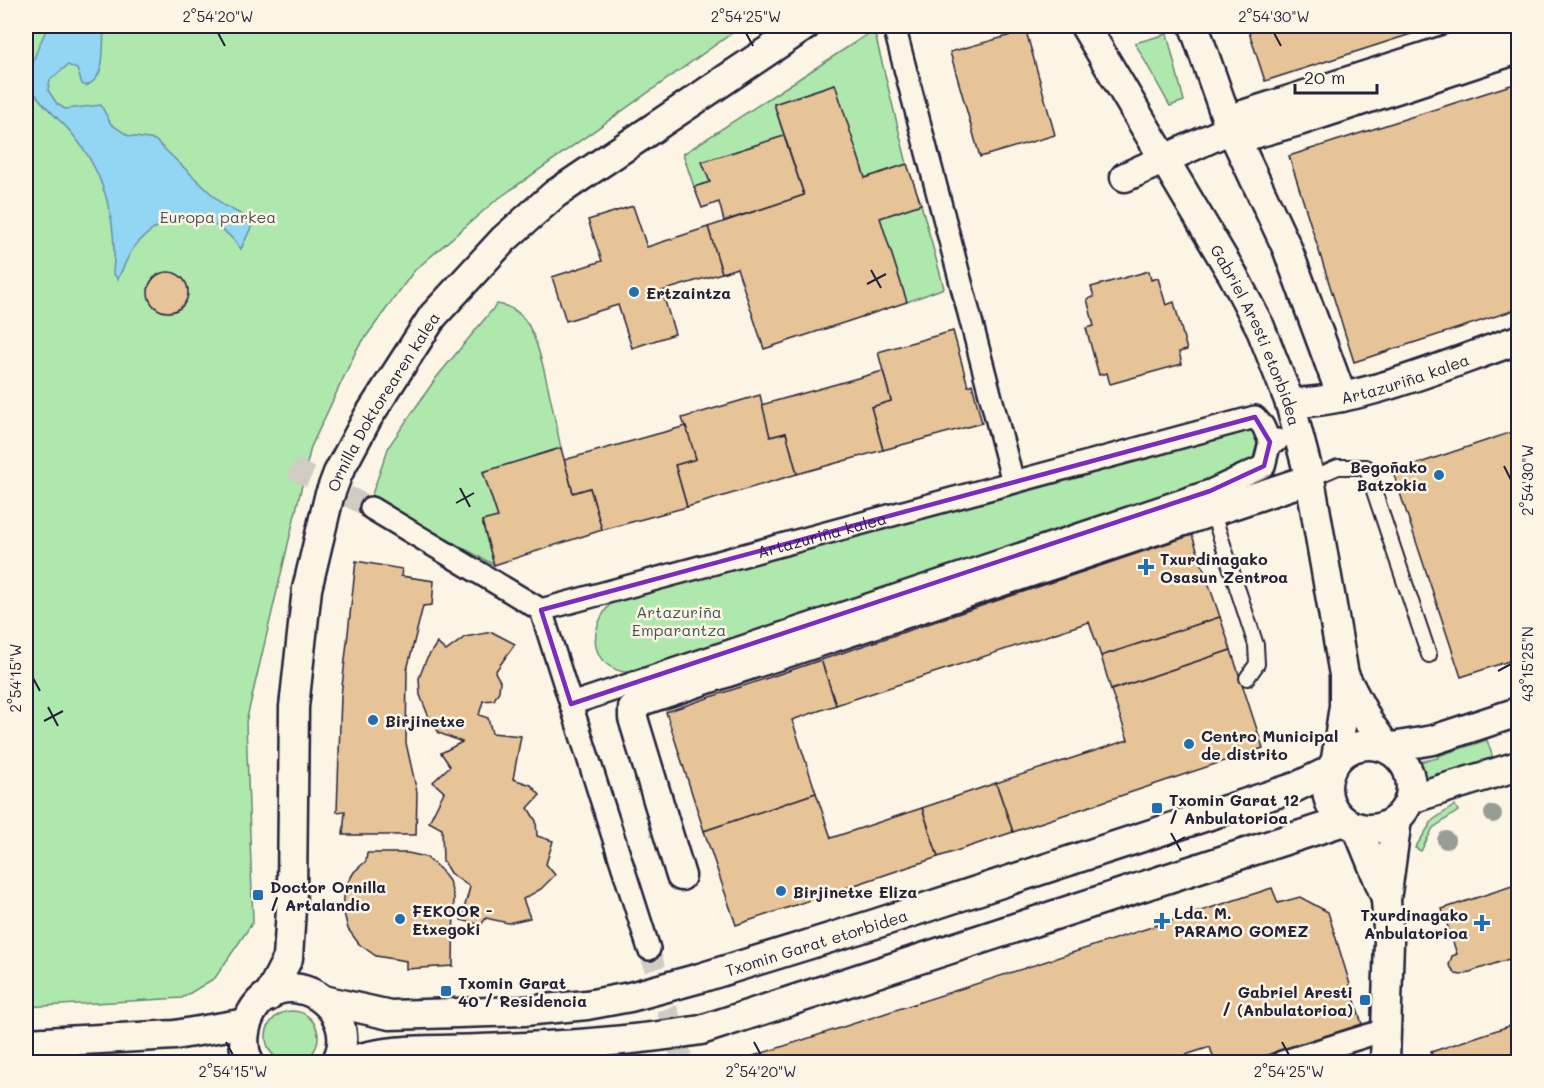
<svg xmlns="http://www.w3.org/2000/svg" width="1544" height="1088" viewBox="0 0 1544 1088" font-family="Mali,sans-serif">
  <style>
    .green { fill: #afe8ac; stroke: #688574; stroke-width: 1.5 }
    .water { fill: #92d6f4; stroke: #658eaa; stroke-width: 1.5 }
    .building { fill: #e7c498; stroke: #22223b; stroke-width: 1.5 }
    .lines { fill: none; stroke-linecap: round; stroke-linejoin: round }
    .pedestrian-tunnel { stroke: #d0cbc3; stroke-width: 21; stroke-dasharray: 21 10; stroke-linecap: butt }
    .service-casing { stroke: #22223b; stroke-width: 18 }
    .pedestrian-casing { stroke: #22223b; stroke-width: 26 }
    .minor-casing { stroke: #22223b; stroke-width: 33 }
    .service { stroke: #fcf5e5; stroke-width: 14 }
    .pedestrian { stroke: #fcf5e5; stroke-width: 21 }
    .minor { stroke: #fcf5e5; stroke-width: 28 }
    .tree { fill: #979c97 }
    .marked { fill: none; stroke: #7b2cbf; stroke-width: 4.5; stroke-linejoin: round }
    .ticks { fill: none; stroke: #22223b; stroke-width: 2 }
    .poi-dot { fill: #1f6fb2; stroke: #fcf5e5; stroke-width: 2 }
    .labels { text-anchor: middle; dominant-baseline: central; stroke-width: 5; stroke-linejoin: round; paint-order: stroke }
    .park-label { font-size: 16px; fill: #455457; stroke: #fcf5e5 }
    .poi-label { font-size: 16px; font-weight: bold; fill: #22223b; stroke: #fcf5e5; text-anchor: start }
    .street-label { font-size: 16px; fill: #22223b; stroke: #fcf5e5 }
    .neatline { fill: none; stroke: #22223b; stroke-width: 2 }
    .ticks-label { font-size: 15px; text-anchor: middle; fill: #22223b }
  </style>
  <rect width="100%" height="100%" fill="#fcf5e5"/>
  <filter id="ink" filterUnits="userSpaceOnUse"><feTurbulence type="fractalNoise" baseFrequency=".0167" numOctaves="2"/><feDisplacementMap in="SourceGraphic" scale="12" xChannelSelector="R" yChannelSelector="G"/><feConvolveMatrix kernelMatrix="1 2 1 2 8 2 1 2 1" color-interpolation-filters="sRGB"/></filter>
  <g filter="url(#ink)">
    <g class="green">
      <polygon points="26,26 742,26 495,201 414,271 357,349 311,447 246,722 253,922 215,978 182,998 26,1007"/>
      <polygon points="874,30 907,164 865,178 834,84 774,104 784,136 703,162 710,182 694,187 683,154"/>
      <polygon points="1167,34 1184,101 1170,106 1135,43"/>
      <polygon points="921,204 944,288 907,302 880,218"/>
      <path d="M497,304C510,306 519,311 527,323C542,345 554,418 561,448L483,472L498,517L482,521L494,565L371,497L389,446L436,378Z"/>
      <path d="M1247,422L1264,438L1255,465L629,673C587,667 588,628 612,602Z"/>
      <polygon points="1487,740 1493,758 1440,776 1438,773 1426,780 1419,762 1438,758 1438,756"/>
      <polygon points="1455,805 1458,811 1433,828 1421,851 1415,848 1433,820"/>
      <circle cx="292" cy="1037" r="26"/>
    </g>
    <path class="water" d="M48,26H107L104,31C102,50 107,77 86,86L82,84L77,69L68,65L50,80L48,90L57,104L65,109L101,105L111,124L129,136L155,140L223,205L254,221L241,249C212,209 168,208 135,246C128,255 123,268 118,279L113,273C118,221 104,169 68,129C55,115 41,104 31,88C28,65 39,46 48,26Z"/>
    <g class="building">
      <polygon points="1247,26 1436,26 1265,81"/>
      <polygon points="1026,31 1055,135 980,157 950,52"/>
      <polygon points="835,84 865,178 907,164 921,204 880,218 907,302 764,349 737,268 722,273 708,227 804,195 774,104"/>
      <polygon points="1514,84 1518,98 1518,309 1354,362 1289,156"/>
      <polygon points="784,136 804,195 724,221 719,202 702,208 694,187 710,182 702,162"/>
      <polygon points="633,206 647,247 708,227 722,273 662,291 675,334 632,348 618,305 566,321 552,277 602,261 588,220"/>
      <polygon points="1149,271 1151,280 1158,278 1166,305 1174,302 1187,350 1179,352 1182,364 1110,384 1107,373 1099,375 1086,328 1094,326 1087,299 1094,297 1091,287"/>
      <circle cx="168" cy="292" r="20"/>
      <polygon points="953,331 968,386 972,384 982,423 883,450 871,407 891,401 878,352"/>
      <polygon points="883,371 891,401 871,407 883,450 797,474 786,433 770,437 761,405"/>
      <polygon points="760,395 770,437 786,433 797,474 687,507 675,465 696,459 682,418"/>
      <polygon points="686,426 696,459 675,465 687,507 602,530 590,488 573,493 564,460"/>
      <polygon points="1518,430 1518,658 1461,677 1393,472"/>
      <polygon points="561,448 573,493 590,488 602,530 494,565 482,521 498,517 483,472"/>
      <polygon points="1192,535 1220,617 1101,656 1089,622 836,705 821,660"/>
      <polygon points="356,561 402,569 401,576 434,581 432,605 423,606 407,670 406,743 417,792 416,835 343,835 345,811 337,812 341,696"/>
      <polygon points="1220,617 1231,650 1111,690 1101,656"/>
      <polygon points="492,632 515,644 495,672 500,681 499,691 494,700 483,701 479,715 488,718 492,733 521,736 513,779 531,785 540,795 528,808 536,821 537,836 553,841 546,864 555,875 541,889 523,899 530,918 508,923 486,918 481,925 461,920 470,887 450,873 443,861 442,829 429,822 444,792 433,782 450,766 441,753 462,742 439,733 428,715 420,695 419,678 426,660 437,643 446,651 465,637"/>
      <polygon points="1231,650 1263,748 1013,832 996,783 1128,740 1111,690"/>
      <polygon points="821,660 836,705 792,720 816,793 704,831 666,712"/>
      <polygon points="996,783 1013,832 938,857 922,808"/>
      <polygon points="816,793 831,838 922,808 938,857 736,925 704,831"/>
      <polygon points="367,853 408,853 426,857 441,870 449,881 454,897 453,966 406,969 406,961 376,956 359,944 348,929 343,909 345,887 354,872 366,861"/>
      <polygon points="1518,884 1518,936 1516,937 1518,956 1461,975 1456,974 1449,965 1452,956 1457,954 1442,909"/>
      <polygon points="1272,888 1278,903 1300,897 1328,912 1362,1024 1245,1062 1215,1062 1210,1047 1164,1062 735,1062"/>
      <polygon points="1518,1023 1518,1062 1434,1062 1431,1052"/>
    </g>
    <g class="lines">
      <g class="pedestrian-tunnel">
        <polyline points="292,468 371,508"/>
        <polyline points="649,949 683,1062"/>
      </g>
      <g class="service-casing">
        <g id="service">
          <polyline points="1310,479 1338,467 1366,467 1429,655"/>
          <polyline points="1212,511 1256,645 1257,664 1247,678"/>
        </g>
      </g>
      <g class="pedestrian-casing">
        <g id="pedestrian">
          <polyline points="894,26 1013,482"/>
          <path id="s1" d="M371,508L541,610L1255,417L1263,426L1270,442L1278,440"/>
          <polyline points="541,610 649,949"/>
          <polyline points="571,704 1210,491 1264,466 1270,442"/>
          <polyline points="1282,1062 1385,1030"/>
        </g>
      </g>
      <g class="minor-casing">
        <g id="minor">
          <path id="s2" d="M1085,26L1233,275L1260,327L1290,403L1310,479L1344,675V706L1336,759"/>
          <polyline points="1194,26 1227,120 1287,248 1342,397"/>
          <polyline points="1227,120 1518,27"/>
          <polyline points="1236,139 1299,121 1518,49"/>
          <polyline points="1125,177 1231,129"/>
          <path id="s3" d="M1290,403C1363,402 1449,363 1518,340"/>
          <polyline points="1345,677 1369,723 1387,748"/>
          <circle cx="1369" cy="787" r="42"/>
          <polyline points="1387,748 1433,740 1518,712"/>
          <polyline points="1410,799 1518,766"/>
          <polyline points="1357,827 1386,898"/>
          <polyline points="681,876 633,718 633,708 644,700 1310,479"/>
          <path id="s4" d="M268,997L288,958L292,892L294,707L307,589L329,497L338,473L368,417L433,316L504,239L555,194L805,26"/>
          <path id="s5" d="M323,1000L390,1015L524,1011L587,1005L630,997L700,978L875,924L1296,787L1329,771"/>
          <polyline points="26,1043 175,1035 246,1023"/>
          <path d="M249,1062C234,1032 256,986 293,988C330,991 354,1030 336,1062"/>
          <path d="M349,1062C388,1047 438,1051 481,1049C555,1046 628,1042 701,1030L1344,821"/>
          <polyline points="1385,1062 1389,942 1386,900 1397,819"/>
        </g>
      </g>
      <use href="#service" class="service"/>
      <use href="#pedestrian" class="pedestrian"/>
      <use href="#minor" class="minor"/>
    </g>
    <g class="tree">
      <circle cx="1493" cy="814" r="9"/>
      <circle cx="1446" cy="840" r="9"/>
    </g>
  </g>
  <path class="marked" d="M1255,417L1270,442L1264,466L1210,491L571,704L541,610Z"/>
  <path class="ticks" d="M218,33L225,46M746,33L753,46M1274,33L1281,46M871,270L881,288M867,284L886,274M1504,466L1511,480M460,488L470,507M456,503L474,493M1498,671L1511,664M33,678L40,691M48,707L58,726M44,721L63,711M1171,833L1181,851M1167,847L1185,837M226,1042L233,1055M754,1042L761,1055M1282,1042L1289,1055"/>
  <g class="poi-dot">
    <circle cx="634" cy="292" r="6"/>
    <circle cx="1439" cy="475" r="6"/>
    <path d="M1143 558h6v6h6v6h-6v6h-6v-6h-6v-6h6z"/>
    <circle cx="373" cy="720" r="6"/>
    <circle cx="1189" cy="744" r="6"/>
    <rect x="1151" y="802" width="12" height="12" rx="3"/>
    <circle cx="781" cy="891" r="6"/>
    <rect x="252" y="889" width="12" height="12" rx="3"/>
    <circle cx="400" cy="919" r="6"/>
    <path d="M1159 912h6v6h6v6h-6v6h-6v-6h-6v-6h6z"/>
    <path d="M1479 914h6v6h6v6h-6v6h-6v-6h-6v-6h6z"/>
    <rect x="440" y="985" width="12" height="12" rx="3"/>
    <rect x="1359" y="994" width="12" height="12" rx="3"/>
  </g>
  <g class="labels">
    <g class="park-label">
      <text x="218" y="216">Europa parkea</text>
      <text x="679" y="611">Artazuriña<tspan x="679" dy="18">Emparantza</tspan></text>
    </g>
    <g class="poi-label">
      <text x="646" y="292">Ertzaintza</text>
      <text x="1427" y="466" text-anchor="end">Begoñako<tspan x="1427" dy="18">Batzokia</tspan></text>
      <text x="1160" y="558">Txurdinagako<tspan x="1160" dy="18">Osasun Zentroa</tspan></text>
      <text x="385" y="720">Birjinetxe</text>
      <text x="1201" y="735">Centro Municipal<tspan x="1201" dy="18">de distrito</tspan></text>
      <text x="1169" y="799">Txomin Garat 12<tspan x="1169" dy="18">/ Anbulatorioa</tspan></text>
      <text x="270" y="886">Doctor Ornilla<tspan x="270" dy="18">/ Artalandio</tspan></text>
      <text x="793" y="891">Birjinetxe Eliza</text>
      <text x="412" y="910">FEKOOR -<tspan x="412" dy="18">Etxegoki</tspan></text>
      <text x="1174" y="912">Lda. M.<tspan x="1174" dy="18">PARAMO GOMEZ</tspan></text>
      <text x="1468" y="914" text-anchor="end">Txurdinagako<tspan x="1468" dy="18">Anbulatorioa</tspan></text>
      <text x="458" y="982">Txomin Garat<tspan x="458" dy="18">40 / Residencia</tspan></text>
      <text x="1353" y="991" text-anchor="end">Gabriel Aresti<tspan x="1353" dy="18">/ (Anbulatorioa)</tspan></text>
    </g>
    <g class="street-label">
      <text stroke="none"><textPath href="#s2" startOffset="354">Gabriel Aresti etorbidea</textPath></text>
      <text stroke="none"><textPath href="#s3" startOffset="118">Artazuriña kalea</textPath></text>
      <text stroke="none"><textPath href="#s4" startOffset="618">Ornilla Doktorearen kalea</textPath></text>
      <text stroke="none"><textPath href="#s1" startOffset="489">Artazuriña kalea</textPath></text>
      <text stroke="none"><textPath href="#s5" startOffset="504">Txomin Garat etorbidea</textPath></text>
    </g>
  </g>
  <rect width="1544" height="1088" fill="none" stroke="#fcf5e5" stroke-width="66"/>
  <path d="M1295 84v9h82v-9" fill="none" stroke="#22223b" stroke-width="3"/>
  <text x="1304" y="84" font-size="18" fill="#22223b" stroke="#fcf5e5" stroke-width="4.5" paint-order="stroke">20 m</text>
  <rect x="33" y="33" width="1478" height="1022" class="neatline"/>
  <g class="ticks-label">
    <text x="218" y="22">2°54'20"W</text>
    <text x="746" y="22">2°54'25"W</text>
    <text x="1274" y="22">2°54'30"W</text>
    <text transform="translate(1528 480) rotate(-90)" y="5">2°54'30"W</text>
    <text transform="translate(1528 664) rotate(-90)" y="5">43°15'25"N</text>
    <text transform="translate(16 678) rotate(-90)" y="5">2°54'15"W</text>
    <text x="233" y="1077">2°54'15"W</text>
    <text x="761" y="1077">2°54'20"W</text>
    <text x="1289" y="1077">2°54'25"W</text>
  </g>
</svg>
